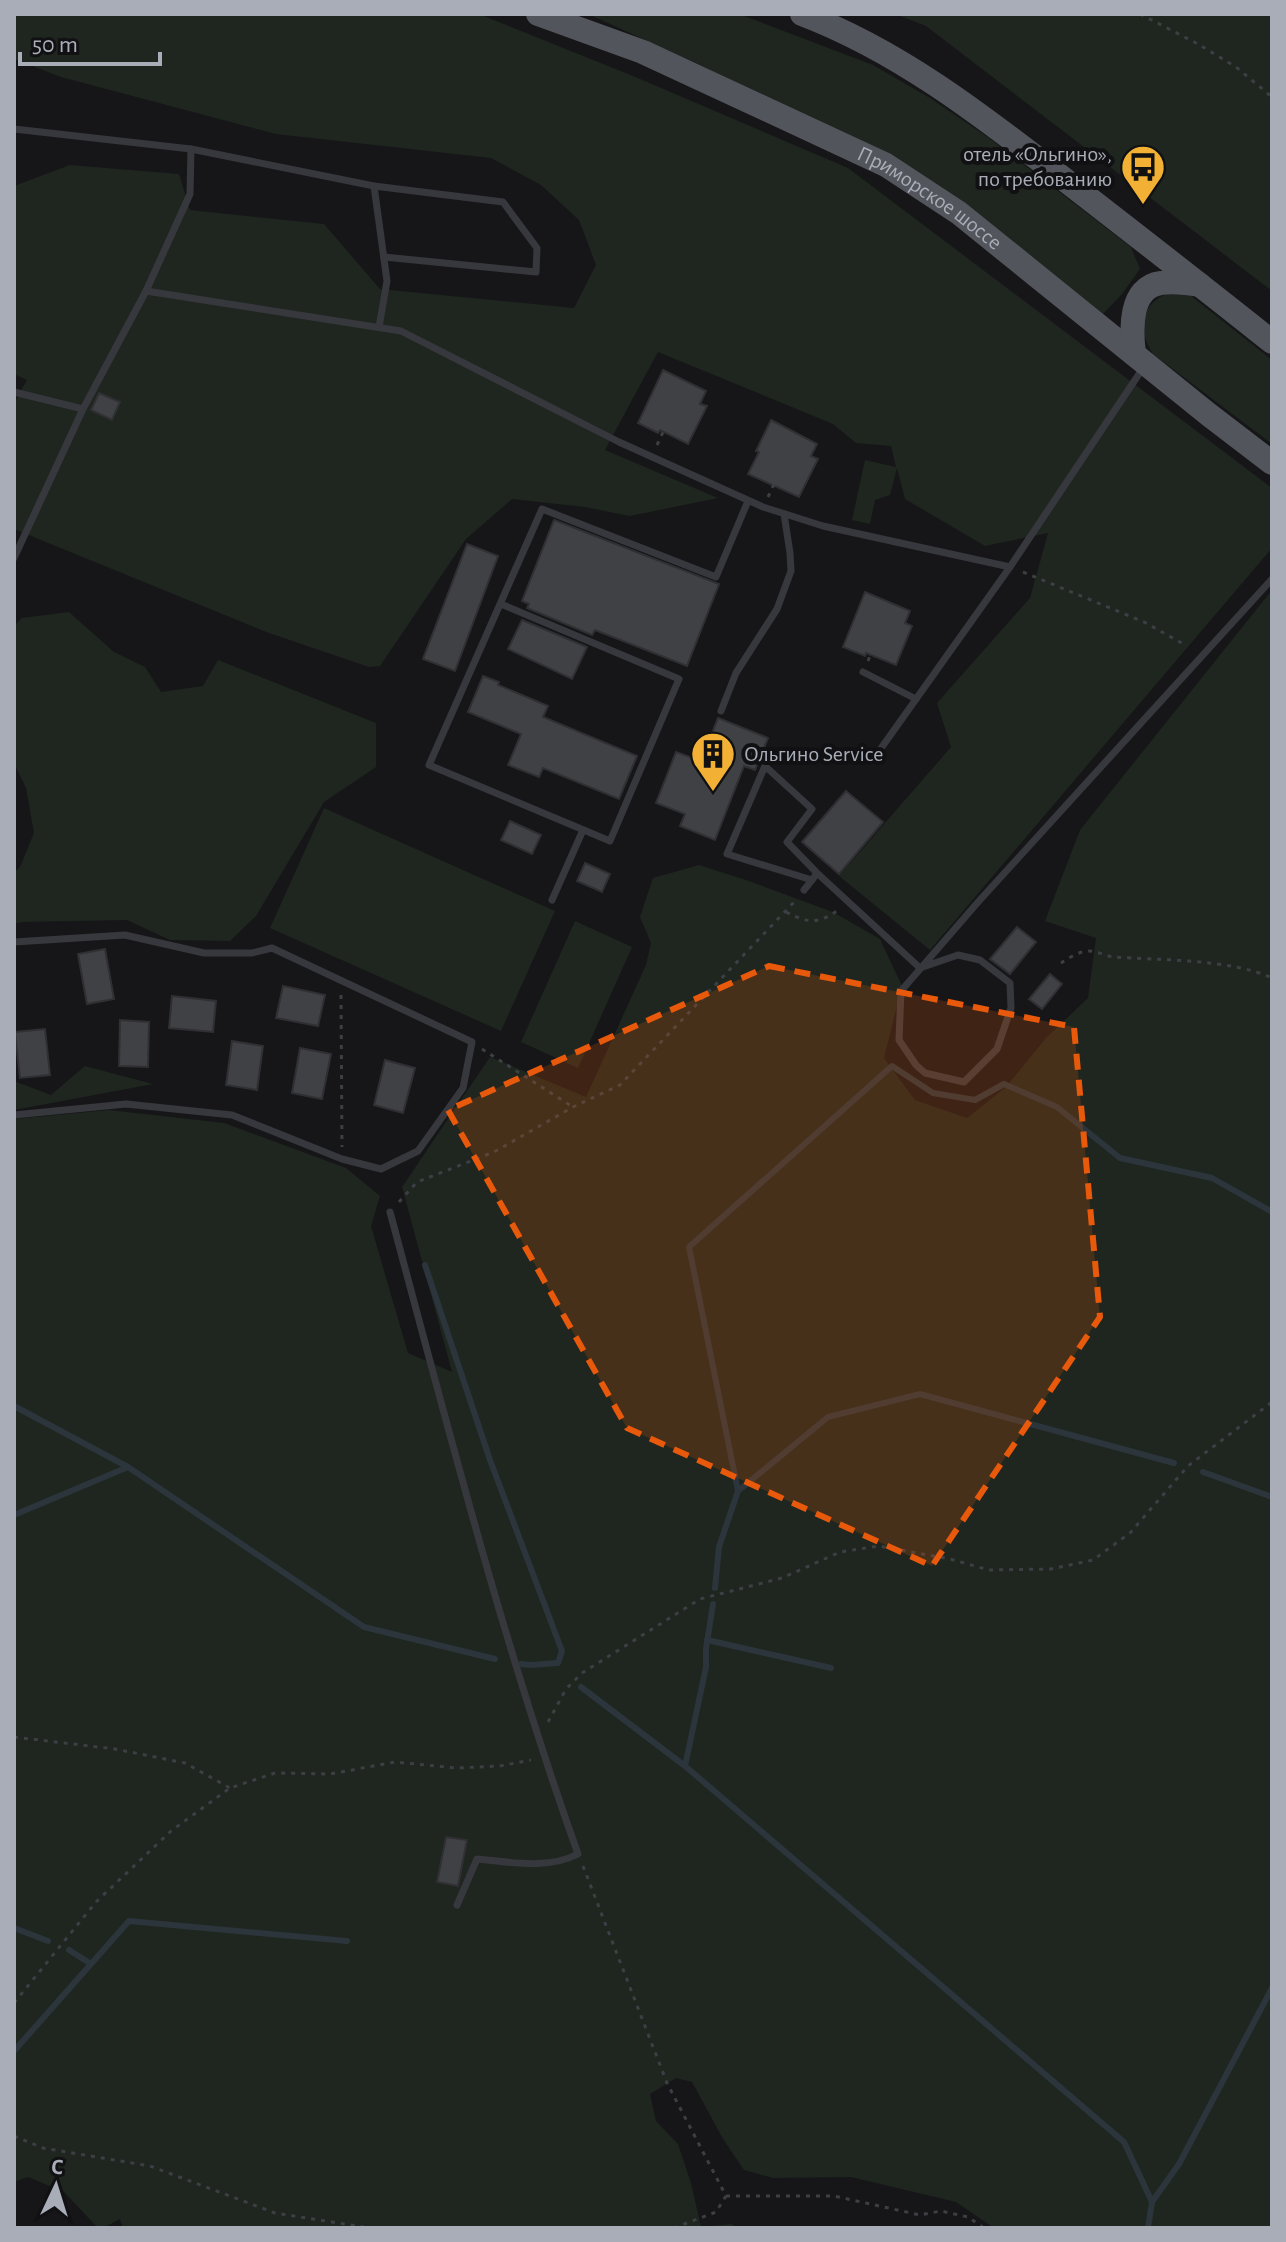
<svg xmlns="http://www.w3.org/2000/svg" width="1286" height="2242" viewBox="0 0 1286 2242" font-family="'Alegreya Sans',sans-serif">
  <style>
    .green { fill: #1e261f }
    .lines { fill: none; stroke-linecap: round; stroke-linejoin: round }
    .stream { stroke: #2c353c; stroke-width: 6 }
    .building { fill: #404145; stroke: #303034; stroke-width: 2 }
    .path { stroke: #3d3f44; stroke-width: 3; stroke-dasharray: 4 6; stroke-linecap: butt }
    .service { stroke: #37383d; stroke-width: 7 }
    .primary { stroke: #53555c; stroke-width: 24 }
    .marked { fill: #e8590c; fill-opacity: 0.2; stroke: #e8590c; stroke-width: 6; stroke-dasharray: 16 10; stroke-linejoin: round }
    .labels { text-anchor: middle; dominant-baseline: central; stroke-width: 8; stroke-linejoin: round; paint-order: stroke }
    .poi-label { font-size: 22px; fill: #a8adb8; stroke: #111113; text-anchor: end }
    .street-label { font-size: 22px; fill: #a8adb8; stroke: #111113 }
  </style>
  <rect width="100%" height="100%" fill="#161618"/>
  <g class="green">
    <polygon points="14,14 479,14 633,76 848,168 1272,488 1272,548 930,950 839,876 951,747 937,703 1030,598 1048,533 985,546 905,499 897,468 890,495 875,500 870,524 852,520 865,460 896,467 891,446 856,443 833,424 658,352 605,450 718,498 630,516 585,507 512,499 466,539 380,666 369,667 269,633 14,529 14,403 27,380 14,374 14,186 70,165 179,174 190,210 324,224 380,289 574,308 596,265 579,220 541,185 491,158 276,134 61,77 14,59"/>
    <polygon points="588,14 739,14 873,65 930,98 989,138 1131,247 1140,269 1122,294 1102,315 895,160 696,63"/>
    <polygon points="895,14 1272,14 1272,291 926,26"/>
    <path d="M1168,293L1191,296L1272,360V444L1153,354C1137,329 1140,305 1168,293Z"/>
    <polygon points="1272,590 1272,2228 994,2228 956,2202 851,2177 773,2178 744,2170 723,2139 692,2082 676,2078 650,2094 656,2121 678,2144 691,2183 701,2227 732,2224 736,2228 204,2228 189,2226 184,2228 123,2228 120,2219 103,2228 98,2228 64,2192 28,2177 14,2182 14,1119 109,1110 224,1123 346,1168 380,1196 371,1226 408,1353 452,1372 402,1187 490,1057 586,1097 646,965 651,943 640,917 653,878 699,865 746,880 833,912 880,939 902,986 884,1058 915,1100 967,1118 1006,1087 1046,1038 1088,998 1096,938 1045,921 1080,830"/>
    <polygon points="69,612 114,652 145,667 161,692 203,686 218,660 376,723 376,767 324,802 256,916 230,941 170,940 127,920 21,922 14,924 14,872 20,867 34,833 26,788 14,763 14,626 22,618"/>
    <polygon points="324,808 555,911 501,1031 270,928"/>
    <polygon points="575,921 632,947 578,1068 521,1042"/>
    <polygon points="85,1066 153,1084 14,1110 14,1081 51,1095"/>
  </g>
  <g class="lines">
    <g class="stream">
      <polyline points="425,1265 490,1460 562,1651 558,1663 531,1665 521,1664"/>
      <polyline points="14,1406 128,1467 364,1627 495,1659"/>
      <polyline points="1203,1472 1272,1497"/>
      <polyline points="738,1491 828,1417 920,1394 1174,1463"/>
      <polyline points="14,1515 128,1467"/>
      <polyline points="715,1588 719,1547 738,1491 689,1247 892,1066 933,1093 975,1100 1004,1084 1057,1107 1120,1158 1212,1178 1272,1212"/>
      <polyline points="713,1604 706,1649 706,1667 685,1766 1124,2142 1152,2202 1148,2228"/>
      <polyline points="707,1640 831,1668"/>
      <polyline points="581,1687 685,1766"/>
      <polyline points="14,1928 48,1941"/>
      <polyline points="69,1950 91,1964"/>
      <polyline points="14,2051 129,1921 347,1941"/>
      <polyline points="1152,2202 1179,2164 1272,1988"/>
    </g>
  </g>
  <g class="building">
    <polygon points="663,370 706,391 700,404 707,406 688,444 660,430 658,433 638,423"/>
    <polygon points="99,393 120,402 112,420 91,410"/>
    <polygon points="771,420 817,444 811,456 818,459 799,497 748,474 759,452 756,451"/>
    <polygon points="554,520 719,584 687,666 595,630 592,635 527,608 529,604 522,601"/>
    <polygon points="467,544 498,556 455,671 423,659"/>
    <polygon points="865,592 910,611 905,623 912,626 896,665 866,653 865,656 843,647"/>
    <polygon points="522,620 587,647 572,679 508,649"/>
    <polygon points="483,676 499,682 498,685 548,706 543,717 637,756 619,799 543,768 539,777 508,765 521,734 468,712"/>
    <polygon points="718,718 768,738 755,770 744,766 715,840 680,826 685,814 656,803 676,752 701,761"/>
    <polygon points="846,791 883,822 839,874 802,842"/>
    <polygon points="510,821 541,835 532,854 501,840"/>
    <polygon points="585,863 610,874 602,892 577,881"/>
    <polygon points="1017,927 1036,942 1010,974 990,959"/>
    <polygon points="105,949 114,999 87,1004 78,954"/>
    <polygon points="1050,974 1062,984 1042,1009 1029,999"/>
    <polygon points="283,986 325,995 318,1026 276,1018"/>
    <polygon points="172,996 216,1001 213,1032 169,1028"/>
    <polygon points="120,1020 149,1022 148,1067 119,1066"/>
    <polygon points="45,1029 50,1075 20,1078 15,1032"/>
    <polygon points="232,1041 263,1046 257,1090 226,1085"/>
    <polygon points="300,1048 331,1054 322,1099 292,1093"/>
    <polygon points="385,1060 415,1068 403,1113 374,1105"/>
    <polygon points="446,1837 467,1840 458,1886 437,1882"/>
  </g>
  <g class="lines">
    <g class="path">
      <polyline points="1140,14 1198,44 1236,67 1272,97"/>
      <polyline points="657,445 664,430"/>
      <polyline points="768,497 775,482"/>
      <polyline points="1023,572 1144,622 1187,646"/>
      <polyline points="868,661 871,653"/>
      <path d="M786,912C810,924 818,924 840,909"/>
      <path d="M1061,963C1069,958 1079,951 1089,951C1097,951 1105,956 1113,957C1158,960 1232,959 1272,978"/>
      <polyline points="341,995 342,1147"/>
      <polyline points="482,1049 573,1107"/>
      <polyline points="399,1202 417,1182 494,1152 573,1107 620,1085 796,900"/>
      <polyline points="548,1722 566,1689 582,1673 700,1599 782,1578 840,1552 879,1546 950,1559 989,1570 1051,1569 1093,1560 1130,1533 1188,1466 1272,1402"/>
      <polyline points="14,1737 115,1749 185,1763 230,1788"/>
      <polyline points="583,1866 667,2083 726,2196"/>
      <polyline points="14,2003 96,1902 171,1831 230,1788 275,1773 330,1774 395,1762 456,1768 500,1766 531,1760"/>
      <polyline points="14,2136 43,2148 150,2166 275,2213 370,2228"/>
      <polyline points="726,2196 834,2196 920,2215 941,2211 968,2217 984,2228"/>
      <polyline points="674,2228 716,2212 726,2196"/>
    </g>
    <g class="service">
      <polyline points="14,129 191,149 374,186 503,202 537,248 536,272 384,257"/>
      <polyline points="191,149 190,194 146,291 401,331 619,442 763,507 823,526 1010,567"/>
      <polyline points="374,186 387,281 379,327"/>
      <polyline points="14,392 83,409"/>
      <polyline points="14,558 83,409 146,291"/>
      <polyline points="501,604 679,679 610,841 429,765 542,509 716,577 748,501"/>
      <polyline points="863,672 916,699"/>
      <polyline points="721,711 736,673 777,609 791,571 790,553 784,514"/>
      <polyline points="872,761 1010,567 1143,368"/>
      <polyline points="817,873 812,880 727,854 765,766 812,809 787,842 817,873 920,968"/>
      <polyline points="804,890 812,880"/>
      <polyline points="552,900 583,830"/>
      <polyline points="14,942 125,935 204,953 252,953 272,948 472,1042 463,1088 418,1151 381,1169 342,1159 232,1115 126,1104 14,1115"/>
      <polyline points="920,968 958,955 980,960 1010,983 1011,1008 997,1049 964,1082 925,1073 916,1065 899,1040 901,991 979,901 1272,579"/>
      <path d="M390,1212C448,1427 503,1644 578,1854C547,1870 511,1862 477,1859L457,1905"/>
    </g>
    <g class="primary">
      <path id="s1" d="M538,14L643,52L886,165L959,213L1208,414L1272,463"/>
      <path d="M802,14C897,50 980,114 1060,176C1131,231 1202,286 1272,342"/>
      <path d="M1134,354C1131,330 1129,287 1161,283C1174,281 1188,283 1200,285"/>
    </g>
  </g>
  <path class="marked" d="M769,966L1074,1027L1100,1317L932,1566L627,1428L448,1110Z"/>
  <defs>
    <g id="bus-pin" transform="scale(2.3)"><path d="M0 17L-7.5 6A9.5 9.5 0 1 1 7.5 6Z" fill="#f2b134" stroke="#111113"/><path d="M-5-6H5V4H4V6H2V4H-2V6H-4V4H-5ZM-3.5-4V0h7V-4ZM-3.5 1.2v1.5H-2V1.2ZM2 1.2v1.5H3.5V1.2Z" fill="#111"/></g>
    <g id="building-pin" transform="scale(2.3)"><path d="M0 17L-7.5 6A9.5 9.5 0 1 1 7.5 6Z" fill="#f2b134" stroke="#111113"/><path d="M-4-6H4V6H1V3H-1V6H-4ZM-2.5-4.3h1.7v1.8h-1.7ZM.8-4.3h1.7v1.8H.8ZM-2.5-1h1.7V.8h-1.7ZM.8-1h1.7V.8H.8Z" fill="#111"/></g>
  </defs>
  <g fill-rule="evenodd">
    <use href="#bus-pin" x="1143" y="167"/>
    <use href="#building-pin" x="713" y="754"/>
  </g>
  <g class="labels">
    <g class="poi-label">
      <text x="1112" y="154">отель «Ольгино»,<tspan x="1112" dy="25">по требованию</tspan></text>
      <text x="744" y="754" text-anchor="start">Ольгино Service</text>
    </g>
    <g class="street-label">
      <text stroke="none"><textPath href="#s1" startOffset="434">Приморское шоссе</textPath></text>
    </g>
  </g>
  <rect width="1286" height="2242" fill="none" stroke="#a8adb8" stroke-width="32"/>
  <g transform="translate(56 2186) rotate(4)" stroke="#111113" stroke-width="6" paint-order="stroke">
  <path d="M0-6L14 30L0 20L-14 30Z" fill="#a8adb8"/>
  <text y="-12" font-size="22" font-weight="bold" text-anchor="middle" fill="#a8adb8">С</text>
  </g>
  <path d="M20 52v12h140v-12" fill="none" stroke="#a8adb8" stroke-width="4"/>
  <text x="32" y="52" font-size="24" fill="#a8adb8" stroke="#111113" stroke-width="6" paint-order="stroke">50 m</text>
</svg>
